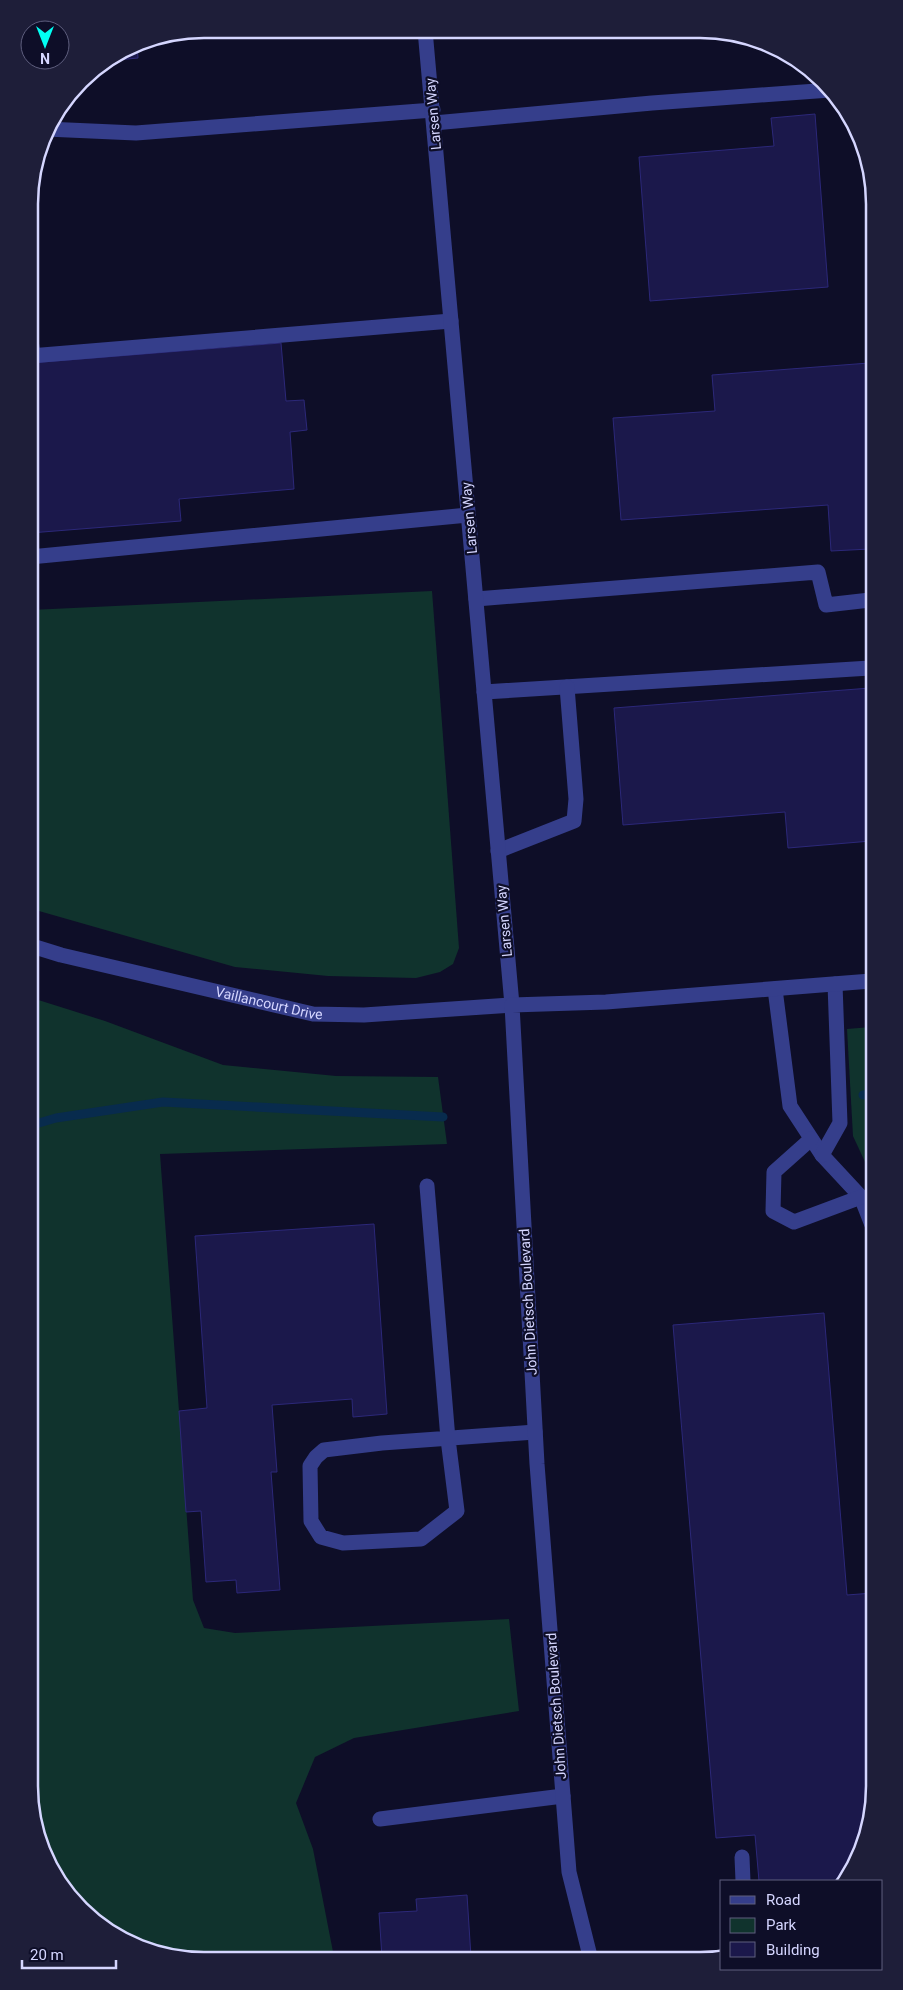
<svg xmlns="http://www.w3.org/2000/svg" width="903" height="1990" viewBox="0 0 903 1990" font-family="Roboto,sans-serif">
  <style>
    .green { fill: #10332d }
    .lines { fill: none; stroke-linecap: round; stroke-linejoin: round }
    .stream { stroke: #082b4d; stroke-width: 9 }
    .building { fill: #1b184b; stroke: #2c2879 }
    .minor { stroke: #353e8b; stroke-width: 15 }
    .labels { text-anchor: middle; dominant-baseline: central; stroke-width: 4.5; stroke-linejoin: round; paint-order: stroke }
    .street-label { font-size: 14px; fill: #d5d6ff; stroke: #0e0e28 }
    .rim { fill: none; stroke: #d5d6ff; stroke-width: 2.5 }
  </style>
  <rect width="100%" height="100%" fill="#0e0e28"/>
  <g class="green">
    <polygon points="432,591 459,948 453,964 440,972 416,978 328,976 235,967 32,909 31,610"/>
    <polygon points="32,998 105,1021 223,1065 336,1076 438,1077 447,1144 160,1154 193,1600 204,1628 235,1633 509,1619 519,1711 354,1738 315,1757 296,1803 313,1849 334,1957 169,1958 88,1918 52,1874 35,1832"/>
    <polygon points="871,1027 872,1177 853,1136 847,1029"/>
  </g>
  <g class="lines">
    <g class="stream">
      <polyline points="863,1095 871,1094"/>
      <polyline points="32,1125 56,1118 163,1102 443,1117"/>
    </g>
  </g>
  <g class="building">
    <polygon points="137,42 138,58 106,61"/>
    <polygon points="815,114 828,287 650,301 639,157 774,146 771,118"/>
    <polygon points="281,343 286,401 304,400 307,430 290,432 294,489 179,499 181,521 30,533 30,363"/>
    <polygon points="869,363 870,549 831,551 828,505 621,520 613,418 715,411 712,375"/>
    <polygon points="870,688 871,841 788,848 785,812 623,825 614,708"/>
    <polygon points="374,1224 387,1414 353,1417 352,1399 272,1405 277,1472 271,1472 280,1590 237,1593 236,1580 206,1582 201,1511 186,1512 179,1411 207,1408 195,1236"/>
    <polygon points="824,1313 847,1595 873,1593 874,1799 861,1853 845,1881 759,1881 755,1835 716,1838 673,1325"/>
    <polygon points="467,1895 471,1957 382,1957 379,1913 417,1911 416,1899"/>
  </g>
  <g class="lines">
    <g class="minor">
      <polyline points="434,123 652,103 830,90"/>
      <polyline points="46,129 136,133 433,110"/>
      <polyline points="30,333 33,355"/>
      <polyline points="30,356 451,321"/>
      <polyline points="30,557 468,515"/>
      <polyline points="476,599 818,572 826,605 870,600"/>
      <polyline points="484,692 870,668"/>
      <polyline points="498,851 574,821 576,799 567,687"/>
      <path id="s1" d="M32,946L61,955L313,1014L364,1015L512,1005L425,30"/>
      <polyline points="775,989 790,1106 822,1155 861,1197 872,1225"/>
      <polyline points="811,1139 774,1172 773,1211 794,1222 861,1197"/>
      <polyline points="822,1155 840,1123 835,984"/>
      <polyline points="427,1186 448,1439 457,1511 421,1539 343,1543 321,1537 311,1521 310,1466 316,1457 324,1450 382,1443 535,1432"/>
      <polyline points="380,1819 563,1796"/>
      <polyline points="742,1857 743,1881"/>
      <polyline points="590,1956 569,1872 537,1464 512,1005 606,1002 871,981"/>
    </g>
  </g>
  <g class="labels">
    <g class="street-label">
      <text transform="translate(433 114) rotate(-95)">Larsen Way</text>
      <text transform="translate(469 518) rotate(-95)">Larsen Way</text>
      <text transform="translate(504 921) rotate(-95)">Larsen Way</text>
      <text stroke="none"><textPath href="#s1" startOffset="244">Vaillancourt Drive</textPath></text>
      <text transform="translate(528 1302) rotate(-93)">John Dietsch Boulevard</text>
      <text transform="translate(556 1706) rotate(-94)">John Dietsch Boulevard</text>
    </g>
  </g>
  <path d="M0 0H903V1990H0ZM204 38H700A166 166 0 0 1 866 204V1786A166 166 0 0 1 700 1952H204A166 166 0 0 1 38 1786V204A166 166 0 0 1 204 38Z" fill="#1e1e39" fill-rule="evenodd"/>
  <path class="rim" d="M204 38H700A166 166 0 0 1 866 204V1786A166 166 0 0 1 700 1952H204A166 166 0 0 1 38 1786V204A166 166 0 0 1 204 38Z"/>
  <rect x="720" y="1880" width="162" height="90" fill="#0e0e28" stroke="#5e5e7e"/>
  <rect x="730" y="1896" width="25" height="8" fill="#353e8b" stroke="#5e5e7e"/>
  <text x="766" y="1905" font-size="15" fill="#d5d6ff">Road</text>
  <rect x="730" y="1918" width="25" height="15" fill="#10332d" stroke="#5e5e7e"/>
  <text x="766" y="1930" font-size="15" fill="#d5d6ff">Park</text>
  <rect x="730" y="1942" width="25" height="15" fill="#1b184b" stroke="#5e5e7e"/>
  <text x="766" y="1955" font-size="15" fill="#d5d6ff">Building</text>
  <g transform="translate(45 45) rotate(180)"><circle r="24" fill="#0e0e28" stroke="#5e5e7e"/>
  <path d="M0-4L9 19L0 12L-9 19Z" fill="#01fff3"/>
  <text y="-8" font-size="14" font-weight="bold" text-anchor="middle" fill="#d5d6ff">N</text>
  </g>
  <path d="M22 1960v8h94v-8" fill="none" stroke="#d5d6ff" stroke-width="2.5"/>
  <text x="30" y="1960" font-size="15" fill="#d5d6ff" stroke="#0e0e28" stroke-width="4" paint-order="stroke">20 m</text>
</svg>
